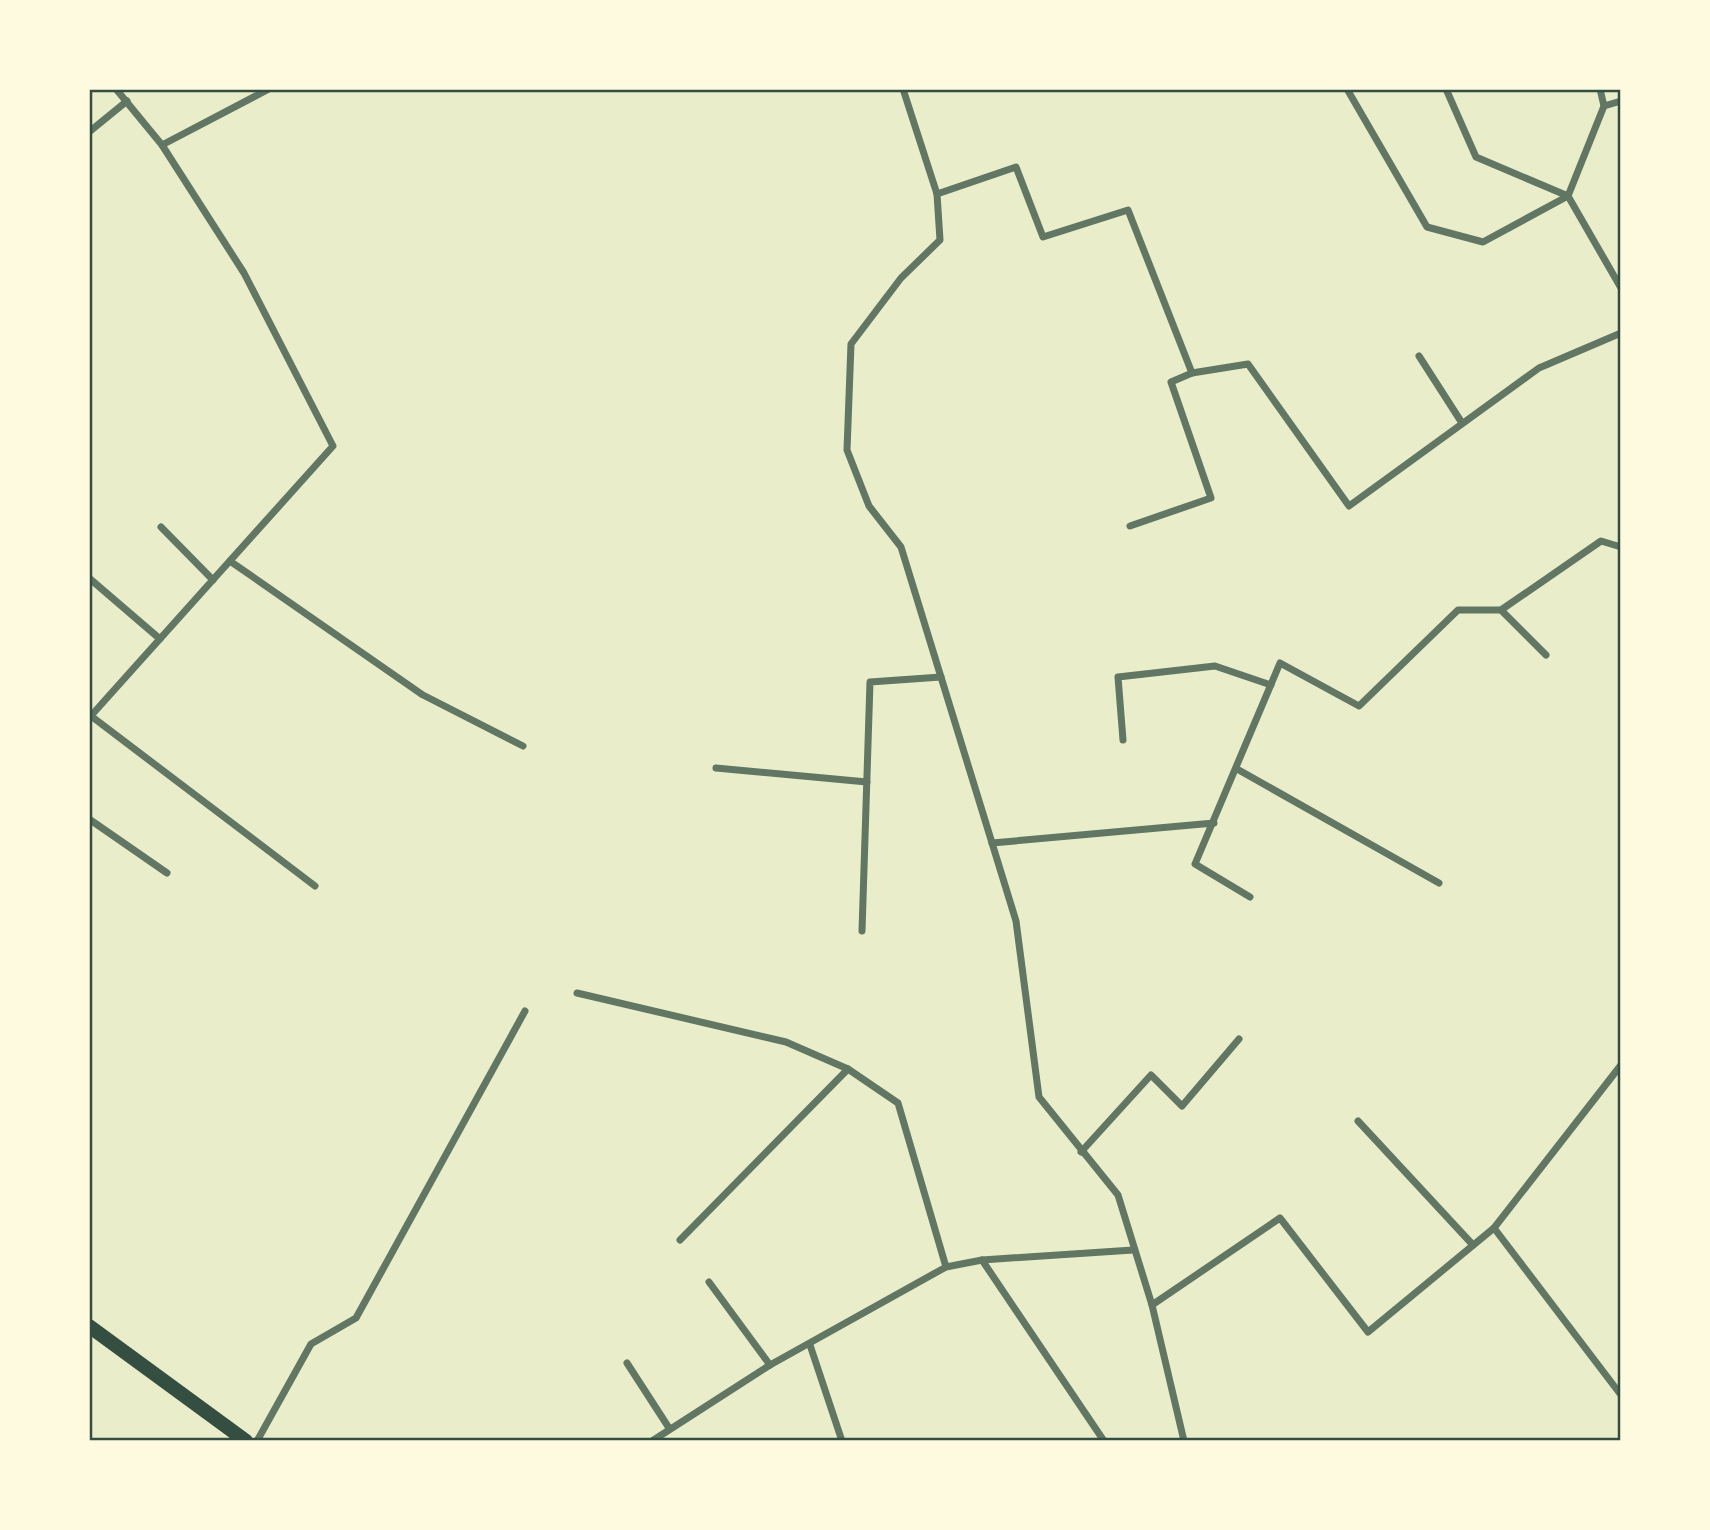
<svg xmlns="http://www.w3.org/2000/svg" width="1710" height="1530" viewBox="0 0 1710 1530" font-family="Merriweather,serif">
  <style>
    .lines { fill: none; stroke-linecap: round; stroke-linejoin: round }
    .minor { stroke: #617663; stroke-width: 7 }
    .secondary { stroke: #344e41; stroke-width: 14 }
    .neatline { fill: none; stroke: #344e41; stroke-width: 2.5 }
  </style>
  <rect width="100%" height="100%" fill="#e9edc9"/>
  <g class="lines">
    <g class="minor">
      <polyline points="903,89 937,194 940,240 901,278 851,344 847,450 869,506 901,547 1016,921 1039,1097 1118,1195 1152,1305 1280,1218 1368,1332 1494,1228 1621,1065"/>
      <polyline points="1347,89 1427,227 1483,242 1568,196"/>
      <polyline points="1446,89 1476,157 1568,196"/>
      <polyline points="1600,89 1604,106 1568,196 1621,288"/>
      <polyline points="1604,106 1621,101"/>
      <polyline points="89,132 127,101"/>
      <polyline points="162,145 269,89"/>
      <polyline points="937,194 1016,167 1043,237 1128,210 1192,373 1248,364 1349,506 1539,368 1621,333"/>
      <polyline points="1419,356 1462,423"/>
      <polyline points="1130,526 1211,498 1171,382 1192,373"/>
      <polyline points="161,527 213,580"/>
      <polyline points="230,561 423,695 523,746"/>
      <polyline points="89,578 160,639"/>
      <polyline points="1501,610 1546,655"/>
      <polyline points="91,716 315,886"/>
      <polyline points="89,718 333,446 244,273 162,145 116,89"/>
      <polyline points="1123,740 1118,677 1215,666 1271,685"/>
      <polyline points="716,768 867,782"/>
      <polyline points="1237,769 1439,883"/>
      <polyline points="89,819 167,873"/>
      <polyline points="992,843 1214,823"/>
      <polyline points="1250,897 1195,864 1280,663 1359,706 1458,610 1501,610 1601,541 1621,547"/>
      <polyline points="862,931 870,682 941,677"/>
      <polyline points="577,993 786,1042 848,1069 898,1103 946,1267"/>
      <polyline points="1358,1121 1473,1245"/>
      <polyline points="1081,1152 1151,1075 1182,1106 1239,1039"/>
      <polyline points="1494,1228 1621,1395"/>
      <polyline points="680,1240 848,1069"/>
      <polyline points="982,1260 1104,1441"/>
      <polyline points="709,1282 770,1365"/>
      <polyline points="1152,1305 1184,1441"/>
      <polyline points="810,1345 842,1441"/>
      <polyline points="627,1363 669,1428"/>
      <polyline points="257,1441 311,1344 356,1318 525,1011"/>
      <polyline points="652,1441 770,1365 946,1267 982,1260 1133,1250"/>
    </g>
    <polyline class="secondary" points="89,1326 246,1441"/>
  </g>
  <rect width="1710" height="1530" fill="none" stroke="#fefae0" stroke-width="182"/>
  <rect x="91" y="91" width="1528" height="1348" class="neatline"/>
</svg>
